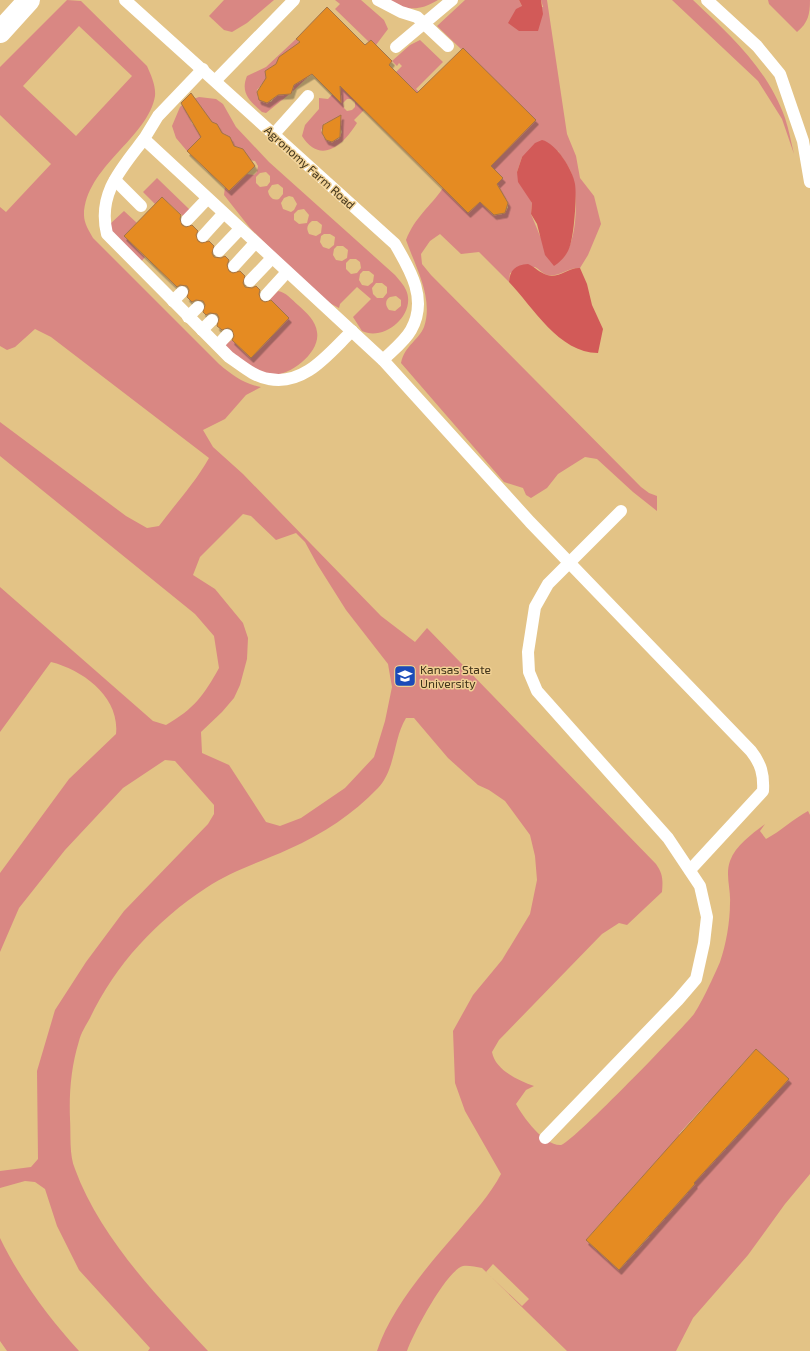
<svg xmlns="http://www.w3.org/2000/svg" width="810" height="1351" viewBox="0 0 810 1351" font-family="'Exo 2',sans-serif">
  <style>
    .green { fill: #d98783; fill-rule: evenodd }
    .forest { fill: #d25a58 }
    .building { fill: #e58b23; stroke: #a47447; filter: url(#shadow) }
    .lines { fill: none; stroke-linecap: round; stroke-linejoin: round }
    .lane { stroke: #fff; stroke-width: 12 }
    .street { stroke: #fff; stroke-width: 22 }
    .labels { text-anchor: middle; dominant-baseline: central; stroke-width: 3; stroke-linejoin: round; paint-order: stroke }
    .street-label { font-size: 12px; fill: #40331a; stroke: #f0d093 }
    .poi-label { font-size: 12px; fill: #40331a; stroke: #f0d093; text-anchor: start }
  </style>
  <defs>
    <filter id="shadow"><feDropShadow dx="2.5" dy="4.5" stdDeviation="0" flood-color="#0004"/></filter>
  </defs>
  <rect width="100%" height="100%" fill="#e3c386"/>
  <g class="green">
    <path d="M67,0L81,1L147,66C151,75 156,86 155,96C148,138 85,167 84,215C84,223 89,231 93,238L219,364C232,375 244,384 261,387L246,395L225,419L203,430L213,447L243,474L381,616L415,642L427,628L656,864C663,874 663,880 662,892L627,925L619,923L602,934L499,1040L492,1052C495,1070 518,1080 534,1086L526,1090L516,1104C523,1117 544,1146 561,1145C570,1145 682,1029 694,1014C702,1002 714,976 720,962C726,945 730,922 730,903C731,889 725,875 730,861C736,845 752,834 765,824L760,831L766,839C781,831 793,819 808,811L810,815V1174L785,1204L748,1255L693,1318L676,1351H567L482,1268C476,1267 468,1265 463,1266C446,1271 413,1334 407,1351H377C391,1308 430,1263 459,1230C474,1212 490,1195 501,1174L465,1111L455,1083L453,1031L473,995L502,960L530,914L537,880L535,856L530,835L505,801L489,790L478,785L448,758L414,718H406C393,739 396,769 378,788C353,814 323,834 289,849C261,862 231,871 206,888C156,921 116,964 90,1018C86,1025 81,1033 79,1041C71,1067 69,1093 70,1119C71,1135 69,1155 75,1169C100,1238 159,1298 208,1351H148L150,1348L79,1270L57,1226L45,1189L35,1182L25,1181L0,1188V1171L31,1167L38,1159L37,1071L55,1010L86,962L124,911L208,824L214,814V805L175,761L165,760L123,788L65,850L19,908L0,952V873L69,779L116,734C120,697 83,670 51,662L0,732V587L153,721L166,725C194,709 204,695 219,668L214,636L195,614L0,456V422L126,516L147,528L159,526C176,503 195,483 209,458L51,337L35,329L15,347L7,350L0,346V207L6,212L51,164L0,115V67ZM79,26L132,76L76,136L23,86ZM243,514L251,516L276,540L296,533L305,542L317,564L346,610L388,664L392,687L385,721L374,757L345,788L301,818L280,826L266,822L229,765L202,753L201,732L222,712L234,698L240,685L247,659L248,638L243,623L215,589L193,575L200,557ZM756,1049L788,1079L759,1112L726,1082ZM708,1102L741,1131L711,1164L679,1134ZM662,1155L695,1184L665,1217L633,1187ZM615,1207L649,1237L619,1270L586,1240ZM493,1264L529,1299L522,1306L486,1272Z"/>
    <polygon points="224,0 274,0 247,23 232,32 224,30 209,16"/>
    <polygon points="335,0 361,0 384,20 388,29 376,45 371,40 369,42 335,9 340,4"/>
    <path d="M384,0H438C416,13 406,9 384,0Z"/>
    <path d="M465,0H519L522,6L543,7L541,0H547L567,134L576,156L580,178L594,196L601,224L588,255L580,268C568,267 560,277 548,275C544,275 539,269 535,267L510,273L509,282L479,252L461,254L440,234L430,241L421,254L422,264L431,275L641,487L649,493L657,496V511L633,492L597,459L585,457L558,474L547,488L531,498L526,495L523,488L504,482L401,363C405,345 419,340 424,327C434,298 415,266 406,240C415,217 430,207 443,188L468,213L503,178L472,147L463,48L461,49L437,26ZM558,151C562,158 570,167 572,175C578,198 578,239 563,258L540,236L531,214L532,203L517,172L522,157ZM501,195L507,200L508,208L502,214L494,215L488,209Z"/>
    <path d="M672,0H693C730,35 767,68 785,118C789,130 791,142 794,154L782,119L758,81Z"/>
    <path d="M768,0H810C810,14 808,23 797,32L769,4Z"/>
    <path d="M296,39L327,70L311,74L292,92L266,113L262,112C250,101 240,93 247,76L266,67ZM262,84L276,91V96L271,102H263L258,98L257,90Z"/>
    <polygon points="420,40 443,62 416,89 463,135 461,137 396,72 402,66 399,63 397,66 392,61 410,45"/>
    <path d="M342,84L364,110L354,120L357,123C344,144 321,166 302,136L305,125L319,109V98L328,99ZM347,99H351L355,102V107L352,110L347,111L344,108L343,103ZM332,121L339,124L342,132L339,139L331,141L324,138L321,130L325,123Z"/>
    <path d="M199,97L216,99L223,104L236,127L269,162L395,275C399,280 404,285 406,290C417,314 384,342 362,331L353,317L371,299L357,287L340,304L339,308L320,298L250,228L224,195L225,187L229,191L236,184L197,142L187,151L176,138L172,126L180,107L185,102ZM202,110L206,114L207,118L196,126L192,124L190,117ZM249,160L255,161L258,166L257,172L254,175L246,174L243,171ZM266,172L270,176V182L267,186L260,187L256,183V177L260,173ZM278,184L283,188V194L279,199C273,201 269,197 268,191L272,185ZM289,196L293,197L297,204L294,210L291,212L283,209L281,203L284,198ZM304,209L309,215L307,223L299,224L294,220V214L298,210ZM312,221H317L322,225L321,233L316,236L309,234C306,228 307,225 312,221ZM324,234H330L335,237L334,245L329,249L323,247L320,242L321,236ZM337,246H343L348,250L347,258L342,261L336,260L333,255L334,249ZM350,259H356L360,262L361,268L357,273L351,274L346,269V263ZM363,271H369L374,275L373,282L368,286L362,285L359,280L360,274ZM376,283H382L387,287V293L383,298H377L373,294L372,288ZM396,296L401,300V306L395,311L389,310C385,305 385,300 390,297Z"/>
    <polygon points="157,178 190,210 184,217 162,197 155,204 143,192"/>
    <polygon points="124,211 137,223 124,236 145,257 140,263 110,233 110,224"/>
    <path d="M278,291C286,292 292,300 298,305C306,312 316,321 317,332C321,353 287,379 267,375C258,373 234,355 225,349L226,344L232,340L251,358L289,318L270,299Z"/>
    <path d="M0,1238C20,1279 48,1317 79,1351H7L0,1341Z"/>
  </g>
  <g class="forest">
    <polygon points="519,0 541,0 543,14 538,31 519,31 508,23 516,9 522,6"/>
    <path d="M542,140C556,143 573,170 575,184C577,196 574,241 568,251C565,257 560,262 554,266L545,255L537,224L531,214L532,203L518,182L517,172L522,157L535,143Z"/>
    <path d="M528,264C535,267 540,273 547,275C558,279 569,267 580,268L587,284L592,305L603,329L598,353C559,353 533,307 509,282C510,270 515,265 528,264Z"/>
  </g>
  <g class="building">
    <polygon points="327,7 365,45 371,40 392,61 389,65 417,93 463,48 536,120 491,166 503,178 497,184 508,203 505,213 494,215 480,202 468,213 340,86 341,103 312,74 294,85 291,94 278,95 267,103 259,100 257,92 266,78 265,71 276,64 279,57 300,42 296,39"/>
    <polygon points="191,93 212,122 217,124 222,133 230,137 234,146 243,149 255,166 229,191 187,151 201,137 181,103"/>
    <polygon points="341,115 340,137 332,142 326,140 322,133 323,125"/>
    <polygon points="162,197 181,215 180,219 182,225 186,227 192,225 198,231 196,235 198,241 202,243 209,241 214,246 212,253 214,257 221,258 225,256 229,260 227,265 229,271 233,273 240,271 245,276 243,283 245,287 252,288 256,286 260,290 259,294 261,300 265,302 271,300 289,318 251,358 232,340 234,336 232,330 228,328 222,330 217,326 219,318 217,314 210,313 206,315 203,312 205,305 203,301 196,300 192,302 187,297 189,290 187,286 180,285 177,287 124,236"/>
    <polygon points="756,1049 789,1079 694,1183 695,1184 619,1270 586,1240"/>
  </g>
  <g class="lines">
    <g class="lane">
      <path d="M125,0L395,244C411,271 428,300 411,330C405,341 392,351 383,360"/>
      <polyline points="378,0 401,12 417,17 448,46"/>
      <polyline points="707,0 757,46 780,74 803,141 810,182"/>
      <polyline points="396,47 452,0"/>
      <path d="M203,69L158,116L144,139L383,360L530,522L751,751C761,764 764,774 763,791L690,870"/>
      <polyline points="215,81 294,0"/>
      <polyline points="274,134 308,96"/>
      <path d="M144,139C121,169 97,194 107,234L229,357C241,365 254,377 269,379C305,386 329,353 352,331"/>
      <polyline points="115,180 141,206"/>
      <polyline points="187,220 207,199"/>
      <polyline points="203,236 223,214"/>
      <polyline points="219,251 240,229"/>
      <polyline points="234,266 255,243"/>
      <polyline points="250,281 272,258"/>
      <polyline points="266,295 287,272"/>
      <polyline points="173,301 182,292"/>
      <polyline points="188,317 198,307"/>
      <polyline points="202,330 212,320"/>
      <polyline points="218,345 227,335"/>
      <polyline points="545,1138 678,1000 696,979 704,943 707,917 700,886 668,838 537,691 529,672 528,652 535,607 548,584 621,511"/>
    </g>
    <polyline class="street" points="0,32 29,0"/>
  </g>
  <defs>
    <g id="university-square" transform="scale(1.15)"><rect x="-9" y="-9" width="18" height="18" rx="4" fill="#1b4bb8" stroke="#f0d093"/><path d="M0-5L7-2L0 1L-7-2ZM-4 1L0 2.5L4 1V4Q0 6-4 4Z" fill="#fff"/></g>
  </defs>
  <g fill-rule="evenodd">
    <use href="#university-square" x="405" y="676"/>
  </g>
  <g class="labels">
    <g class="street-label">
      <text transform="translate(310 167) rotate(42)">Agronomy Farm Road</text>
    </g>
    <g class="poi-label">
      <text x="420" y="669">Kansas State<tspan x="420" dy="14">University</tspan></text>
    </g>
  </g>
</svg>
